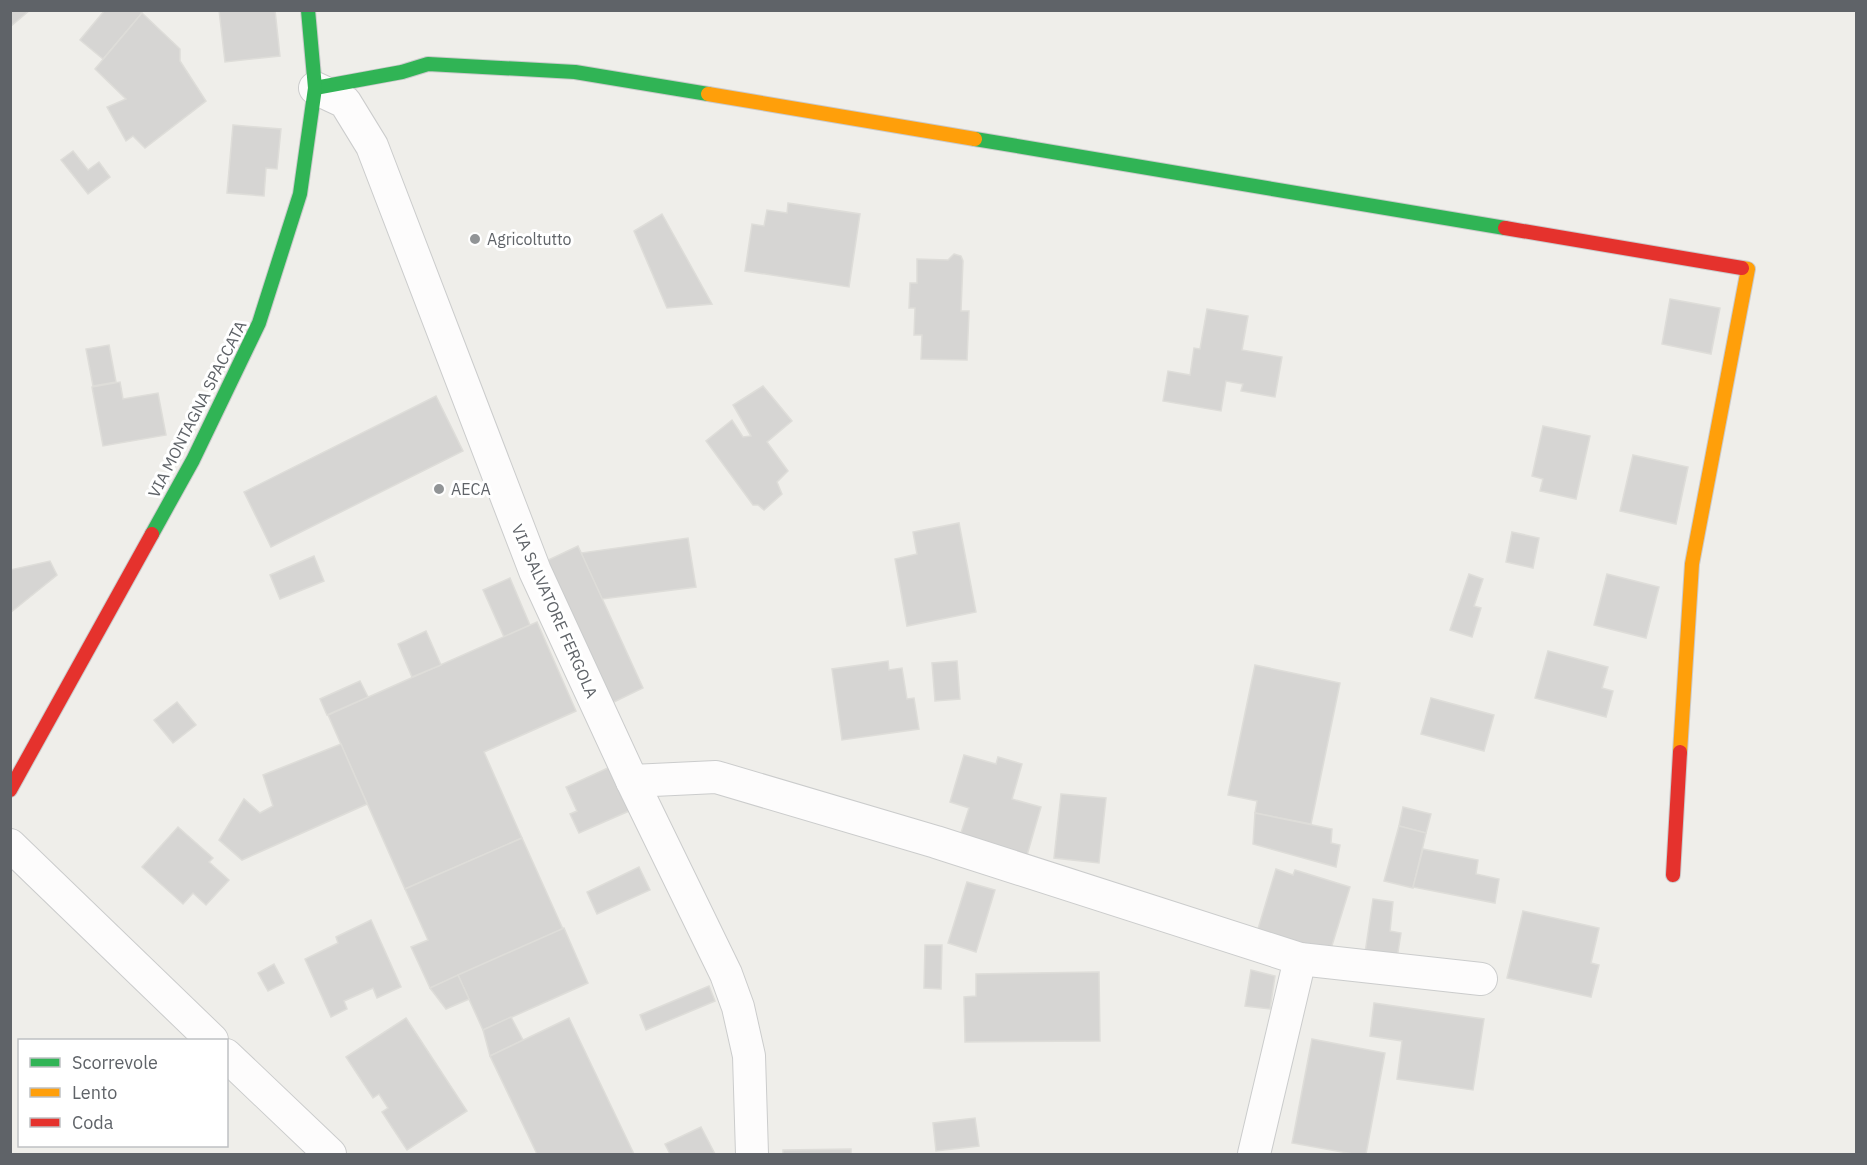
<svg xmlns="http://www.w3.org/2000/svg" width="1867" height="1165" viewBox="0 0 1867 1165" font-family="'IBM Plex Sans',sans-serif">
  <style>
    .building { fill: #d6d5d3; stroke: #deddd9; stroke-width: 1.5 }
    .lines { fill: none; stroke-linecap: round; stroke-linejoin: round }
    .street-casing { stroke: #cbcccc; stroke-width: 34 }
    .fast-casing { stroke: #cacacb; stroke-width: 16 }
    .slow-casing { stroke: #cacacb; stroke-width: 16 }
    .jam-casing { stroke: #cacacb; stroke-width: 16 }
    .street { stroke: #fdfcfc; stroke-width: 32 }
    .fast { stroke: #30b455; stroke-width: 14 }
    .slow { stroke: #ff9f0a; stroke-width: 14 }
    .jam { stroke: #e5322d; stroke-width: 14 }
    .poi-dot { fill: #919496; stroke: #fff; stroke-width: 2 }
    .labels { text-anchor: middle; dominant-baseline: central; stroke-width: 6; stroke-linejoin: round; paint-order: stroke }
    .poi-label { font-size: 16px; fill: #5f6368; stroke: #fff; text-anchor: start }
    .street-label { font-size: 16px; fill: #5f6368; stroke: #fff }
  </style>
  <rect width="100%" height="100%" fill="#efeeea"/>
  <g class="building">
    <polygon points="10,10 30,10 10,27"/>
    <polygon points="105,10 139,10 142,13 103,59 80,40"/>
    <polygon points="219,10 275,10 280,56 225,62"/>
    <polygon points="142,13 180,49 180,61 206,101 145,148 133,136 126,141 107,107 126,99 95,69"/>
    <polygon points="233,125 281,129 277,169 266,168 264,196 227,193"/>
    <polygon points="73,151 88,170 99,162 110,177 88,194 61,160"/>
    <polygon points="788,203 860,214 849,287 745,271 752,224 764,226 767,210 787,213"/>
    <polygon points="662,214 712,304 667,308 634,231"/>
    <polygon points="954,254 961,256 963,261 961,311 969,311 967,360 921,359 922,335 914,335 915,308 909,308 910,283 917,283 917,259 948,260"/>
    <polygon points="1670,299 1720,308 1711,354 1662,344"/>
    <polygon points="1207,309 1248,316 1242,350 1282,357 1275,397 1241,391 1243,384 1226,381 1221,411 1163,401 1168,371 1190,375 1194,348 1200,349"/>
    <polygon points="109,345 116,382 93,386 86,349"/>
    <polygon points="120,382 123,399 158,393 166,435 103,446 92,387"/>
    <polygon points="763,386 792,421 767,442 788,471 777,482 782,494 764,510 758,505 753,505 706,441 732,420 743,437 751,436 733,405"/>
    <polygon points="436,396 463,451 271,547 244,492"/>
    <polygon points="1543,426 1590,436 1576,499 1540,491 1543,479 1532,476"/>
    <polygon points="1633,455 1688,467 1676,524 1620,511"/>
    <polygon points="959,523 976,612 907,626 895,559 917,554 913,532"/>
    <polygon points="1512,532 1539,538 1533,568 1506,562"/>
    <polygon points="688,538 696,587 602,599 581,553"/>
    <polygon points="578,546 643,688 612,703 546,561"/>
    <polygon points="314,556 324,581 280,599 270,575"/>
    <polygon points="50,561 57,575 10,613 10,570"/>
    <polygon points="1469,574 1483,579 1474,606 1481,608 1472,637 1450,630"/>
    <polygon points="1607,574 1659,587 1646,638 1594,625"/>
    <polygon points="510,578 530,625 504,637 483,590"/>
    <polygon points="537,622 576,711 484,752 522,838 405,889 328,715"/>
    <polygon points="426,631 441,665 412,677 398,644"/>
    <polygon points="1548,651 1608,667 1602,688 1613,691 1606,717 1535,698"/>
    <polygon points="888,661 889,670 902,668 907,699 914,698 919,729 842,740 832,669"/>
    <polygon points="957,661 960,699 935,701 932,663"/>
    <polygon points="1255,665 1340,683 1311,824 1255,813 1257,801 1228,795"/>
    <polygon points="360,681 368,697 327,715 320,699"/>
    <polygon points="1431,698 1494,715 1484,751 1421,734"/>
    <polygon points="177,702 196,725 173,743 154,720"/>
    <polygon points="341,744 367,804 242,860 219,840 244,799 260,813 273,806 263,775"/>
    <polygon points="964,755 996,764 998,757 1022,764 1012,799 1041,807 1025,862 958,842 969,808 950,802"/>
    <polygon points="610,767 629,811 579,833 570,814 577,811 566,787"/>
    <polygon points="1061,794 1106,798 1099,863 1054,858"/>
    <polygon points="1403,807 1431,814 1426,833 1399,826"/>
    <polygon points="1255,813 1332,829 1331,843 1340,845 1336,867 1253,844"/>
    <polygon points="1399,826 1426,833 1413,888 1384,881"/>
    <polygon points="178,827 213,858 209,862 229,880 206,905 193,893 183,904 142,867"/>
    <polygon points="522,838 563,929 430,988 411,947 428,940 405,889"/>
    <polygon points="1423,849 1478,860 1476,874 1499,879 1495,903 1413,887"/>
    <polygon points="639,867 650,890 597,914 587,892"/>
    <polygon points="1276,869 1293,875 1295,870 1350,887 1330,952 1258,929"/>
    <polygon points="967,882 995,890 976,952 948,943"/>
    <polygon points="1373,899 1393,902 1390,931 1401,933 1397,958 1365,953"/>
    <polygon points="1523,911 1599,928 1591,963 1599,965 1591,997 1507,978"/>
    <polygon points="371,920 401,987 377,998 373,988 344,1001 347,1009 331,1017 305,959 338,943 336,937"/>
    <polygon points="564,928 588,983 483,1030 458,975"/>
    <polygon points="925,945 942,945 941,989 924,988"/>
    <polygon points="274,964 284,983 268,991 258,973"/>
    <polygon points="1251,970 1275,976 1270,1009 1245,1006"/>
    <polygon points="1099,972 1100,1041 965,1042 964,997 976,996 976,974"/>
    <polygon points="458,975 469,999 446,1009 430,988"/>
    <polygon points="709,986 715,1001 646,1030 640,1015"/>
    <polygon points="1374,1003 1484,1019 1473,1090 1397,1079 1402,1041 1370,1036"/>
    <polygon points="511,1017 523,1040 490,1056 483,1030"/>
    <polygon points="406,1018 467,1111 407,1150 382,1112 388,1108 379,1094 373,1098 346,1057"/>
    <polygon points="569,1018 634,1154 537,1154 490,1056"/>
    <polygon points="1312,1039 1385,1053 1366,1154 1353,1154 1292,1143"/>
    <polygon points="975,1118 979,1146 936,1151 933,1123"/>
    <polygon points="701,1127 715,1154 670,1154 665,1144"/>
    <polygon points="851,1149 851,1154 783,1154 783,1150"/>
  </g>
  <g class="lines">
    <g class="street-casing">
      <g id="street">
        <polyline points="315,88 345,102 372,146 535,571 632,781 726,974 738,1007 749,1056 752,1154"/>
        <polyline points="632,781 716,777 936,842 1300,959 1481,979"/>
        <polyline points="10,845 212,1040"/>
        <polyline points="226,1055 330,1154"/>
        <polyline points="1254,1154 1300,959"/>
      </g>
    </g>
    <g class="fast-casing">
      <g id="fast">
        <polyline points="315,88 402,72 428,64 575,72 708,94"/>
        <polyline points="975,139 1505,228"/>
        <polyline points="152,534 193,460 259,323 300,194 315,88 308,10"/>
      </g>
    </g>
    <g class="slow-casing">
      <g id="slow">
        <polyline points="708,94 975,139"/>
        <polyline points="1680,752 1692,564 1748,269 1742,268"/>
      </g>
    </g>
    <g class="jam-casing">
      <g id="jam">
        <polyline points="1505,228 1742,268"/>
        <polyline points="10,790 152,534"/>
        <polyline points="1673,875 1680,752"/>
      </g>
    </g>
    <use href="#street" class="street"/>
    <use href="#fast" class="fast"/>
    <use href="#slow" class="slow"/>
    <use href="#jam" class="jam"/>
  </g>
  <g class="poi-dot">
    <circle cx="475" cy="239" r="6"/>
    <circle cx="439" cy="489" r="6"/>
  </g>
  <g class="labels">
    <g class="poi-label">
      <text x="487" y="239">Agricoltutto</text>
      <text x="451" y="489">AECA</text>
    </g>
    <g class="street-label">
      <text transform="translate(197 409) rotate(-63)">VIA MONTAGNA SPACCATA</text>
      <text transform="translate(555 611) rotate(66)">VIA SALVATORE FERGOLA</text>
    </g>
  </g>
  <rect width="1867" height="1165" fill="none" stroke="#5f6368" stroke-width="24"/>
  <rect x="18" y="1039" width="210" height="108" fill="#ffffff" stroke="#bfc1c3" stroke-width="1.5"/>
  <rect x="30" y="1058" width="30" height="9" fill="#30b455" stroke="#bfc1c3" stroke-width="1.5"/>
  <text x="72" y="1069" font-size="18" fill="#5f6368">Scorrevole</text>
  <rect x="30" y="1088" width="30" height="9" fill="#ff9f0a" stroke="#bfc1c3" stroke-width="1.5"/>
  <text x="72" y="1099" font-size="18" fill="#5f6368">Lento</text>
  <rect x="30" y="1118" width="30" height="9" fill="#e5322d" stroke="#bfc1c3" stroke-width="1.5"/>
  <text x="72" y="1129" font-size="18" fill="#5f6368">Coda</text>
</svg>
